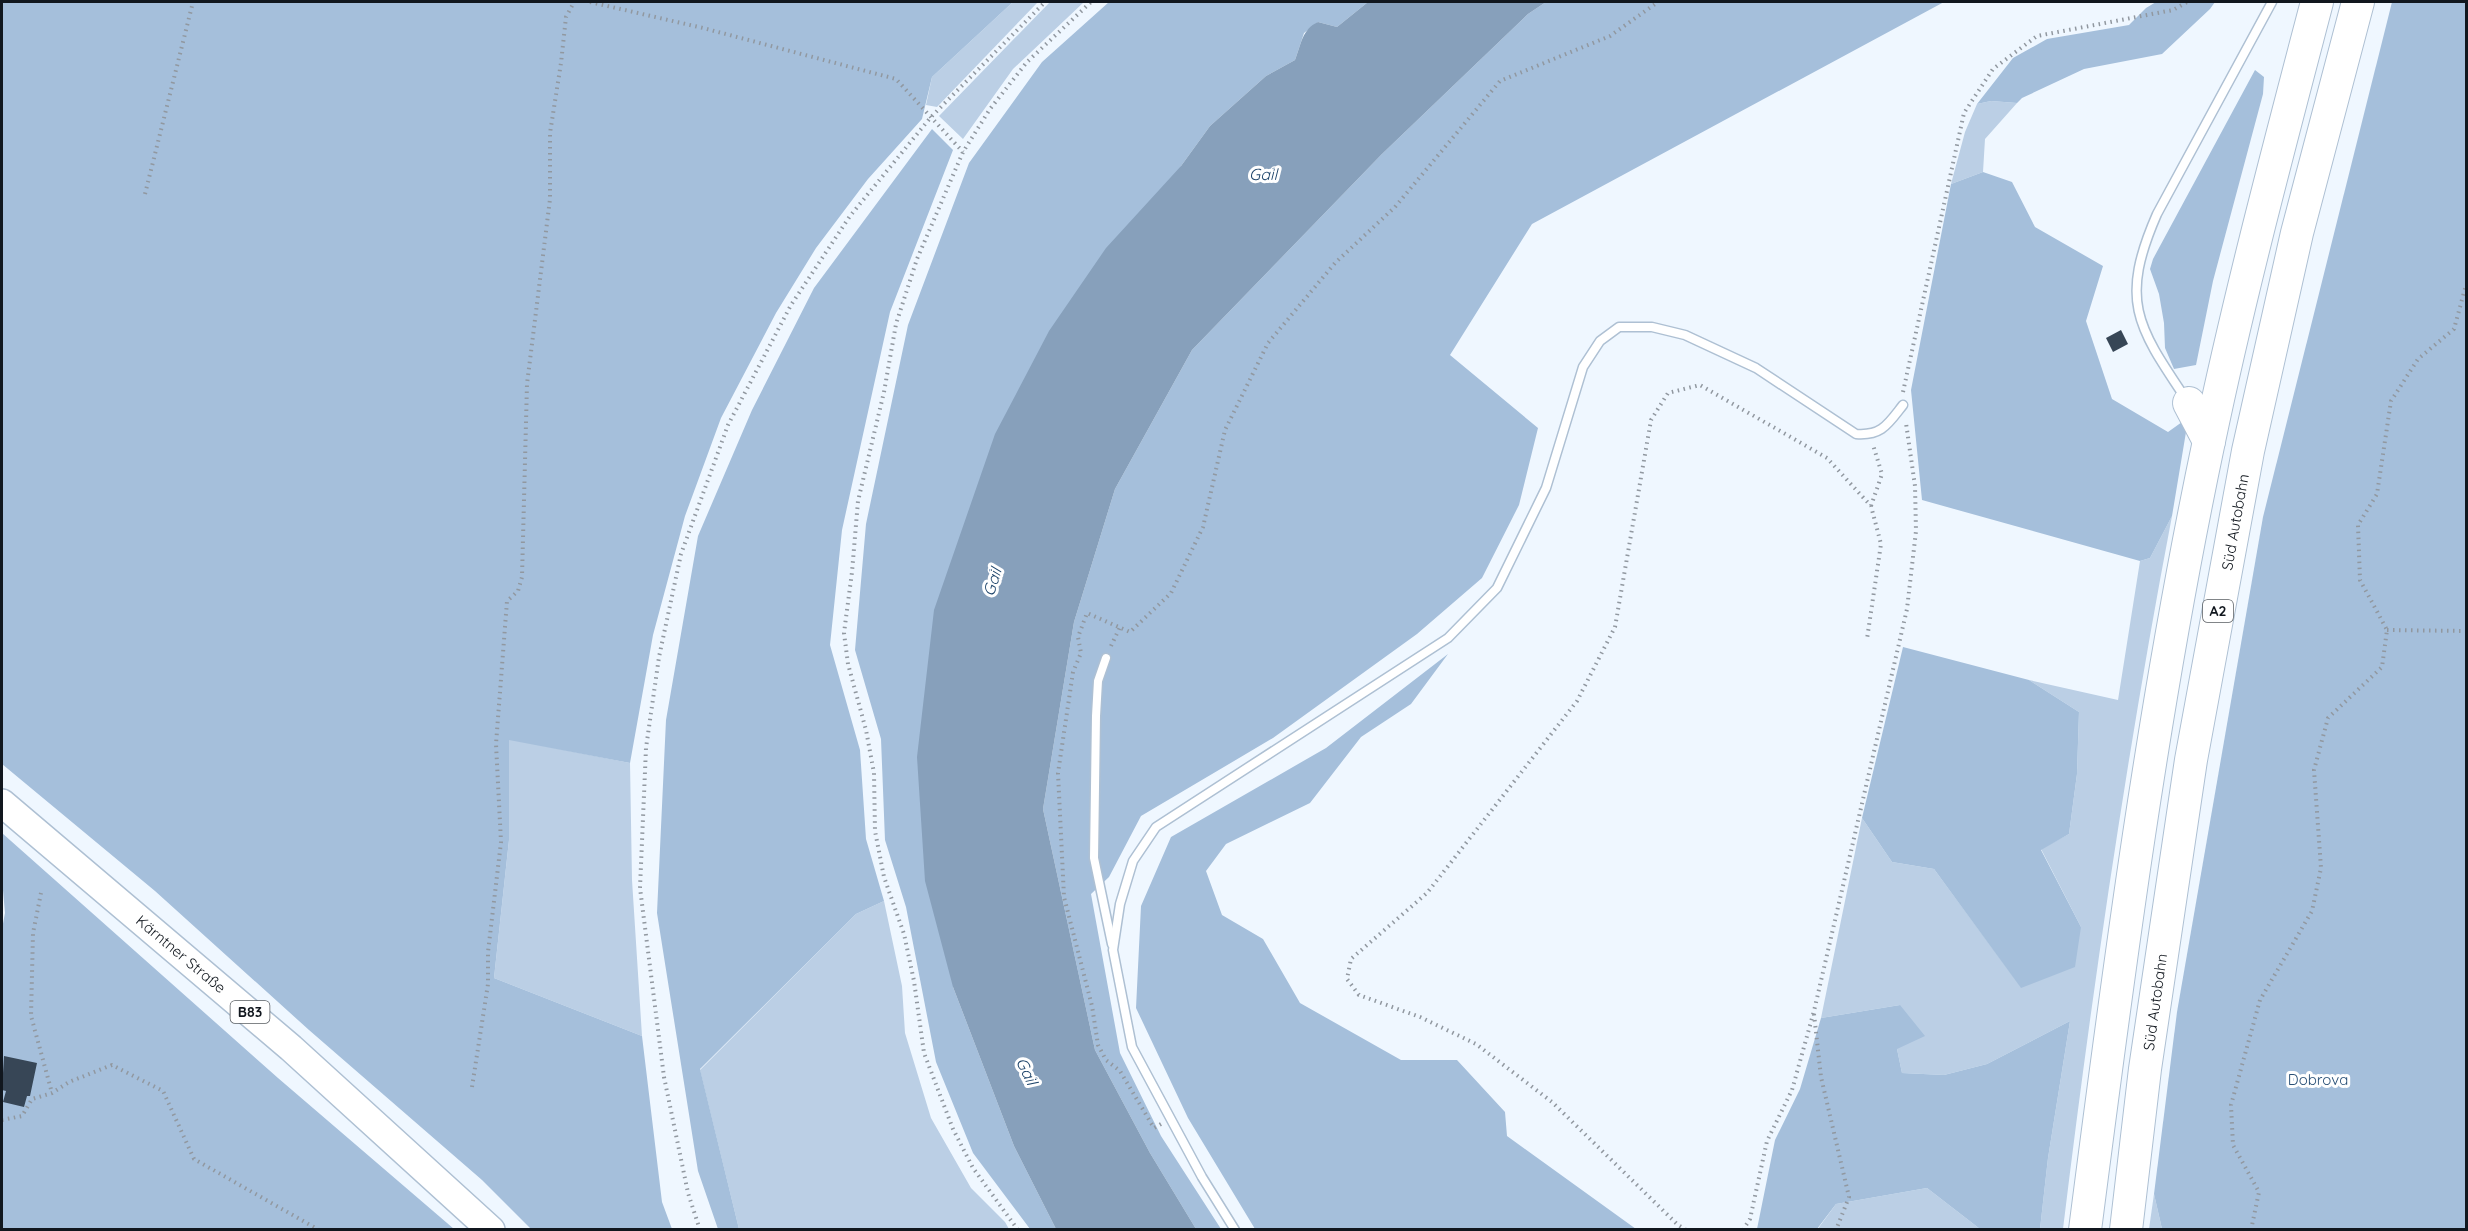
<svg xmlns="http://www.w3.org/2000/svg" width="2468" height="1231" viewBox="0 0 2468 1231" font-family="Quicksand,sans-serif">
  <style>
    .green { fill: #bbcfe5 }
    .forest { fill: #a5bfdb }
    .water { fill: #87a0bb }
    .building { fill: #374656 }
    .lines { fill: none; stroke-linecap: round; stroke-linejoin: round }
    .lane-casing { stroke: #aec0d3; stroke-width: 11 }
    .primary-casing { stroke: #aec0d3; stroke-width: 30 }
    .highway-casing { stroke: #aec0d3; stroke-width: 34 }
    .path { stroke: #9198a0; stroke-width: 4; stroke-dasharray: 1.5 4.5; stroke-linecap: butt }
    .lane { stroke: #fff; stroke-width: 8 }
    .primary { stroke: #fff; stroke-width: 27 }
    .highway { stroke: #fff; stroke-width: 32 }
    .labels { text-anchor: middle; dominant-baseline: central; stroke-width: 6; stroke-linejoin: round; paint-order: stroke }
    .shield { fill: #fff; stroke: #585d62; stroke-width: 1.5 }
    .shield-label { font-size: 14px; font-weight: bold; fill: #11171e }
    .street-label { font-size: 15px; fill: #11171e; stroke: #fff }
    .park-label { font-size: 15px; fill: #295077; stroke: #fff }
    .water-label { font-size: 16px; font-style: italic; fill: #1e456b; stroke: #fff }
  </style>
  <rect width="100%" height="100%" fill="#eff7ff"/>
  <g class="green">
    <polygon points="1013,2 1038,2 937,107 926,105 932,77"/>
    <polygon points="1050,2 1084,2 1013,69 963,139 939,116"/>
    <polygon points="1991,101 2017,103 1985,139 1983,172 1951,184 1965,132 1977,104"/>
    <path d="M2172,516C2127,752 2092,990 2063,1229H2040L2048,1158L2070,1021L1987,1064L1944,1075L1902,1073L1897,1049L1900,1005L1821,1018L1862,818L1892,862L1934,869L2021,987L2081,927L2041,849L2069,834L2077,774L2079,712L2029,680L2118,700L2140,561L2150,558Z"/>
    <polygon points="509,739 630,763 632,880 642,1036 494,978 509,840"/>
    <polygon points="884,901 902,986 905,1033 931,1118 971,1188 1005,1222 1009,1229 739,1229 700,1070 856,914"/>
    <polygon points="1927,1188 1980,1229 1817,1230 1836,1204"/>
    <polygon points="2154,1194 2162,1229 2149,1229"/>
  </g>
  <g class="forest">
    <polygon points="2,2 1013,2 932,77 922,119 868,179 816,248 776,313 721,418 685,516 653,635 630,763 509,740 509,840 494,978 642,1036 662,1202 672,1229 531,1229 482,1180 309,1030 155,891 2,764"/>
    <polygon points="1109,2 1368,2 1337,27 1318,22 1304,33 1295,60 1266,76 1210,126 1181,166 953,987 1014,1146 1056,1229 1030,1229 973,1153 936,1062 906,907 885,840 881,739 855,650 866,524 908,325 969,163 1042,62"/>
    <polygon points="1546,2 1944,2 1532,224 1450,355 1538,428 1519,505 1482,578 1417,634 1273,738 1141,816 1109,877 1091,894 1120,1053 1161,1136 1221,1229 1196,1229 1150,1153 1095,1050 1043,809 1074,622 1115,489 1192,350 1382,154 1528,14"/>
    <polygon points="2156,2 2215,2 2210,9 2162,54 2084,69 2022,98 2017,103 1991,101 1977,104 2013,58 2047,39 2129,25 2146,8"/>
    <polygon points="2392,2 2466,2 2466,1229 2162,1229 2154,1194 2177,1012 2263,517"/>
    <polygon points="2255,70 2264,77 2263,94 2213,281 2196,365 2174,369 2165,348 2164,323 2159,294 2150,269 2153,259"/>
    <polygon points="932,129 953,150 890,312 842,530 830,645 860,750 866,839 884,901 856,914 700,1069 739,1229 718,1229 698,1171 657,913 666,720 698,536 752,410 814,288"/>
    <polygon points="1983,172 2012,182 2035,227 2103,266 2086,321 2112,399 2168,432 2182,422 2186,432 2172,516 2150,558 2140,561 1922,500 1911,390 1951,184"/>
    <polygon points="1903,647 2029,680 2079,712 2077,774 2069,834 2041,850 2081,927 2075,967 2021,988 1934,869 1892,862 1862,818"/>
    <polygon points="1448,654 1411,704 1361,737 1310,803 1226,844 1206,871 1222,915 1263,939 1300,1003 1401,1060 1457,1060 1505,1112 1507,1136 1636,1229 1255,1229 1188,1118 1136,1008 1141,906 1171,837 1326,748"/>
    <polygon points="2,833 278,1078 454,1229 2,1229 2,929 5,913 2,879"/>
    <polygon points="1900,1005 1925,1036 1897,1049 1902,1073 1944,1075 1987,1064 2070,1021 2048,1158 2040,1229 1980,1229 1927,1188 1836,1204 1817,1229 1757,1229 1775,1140 1800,1089 1821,1018"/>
  </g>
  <path class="water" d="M1368,2H1546L1528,14L1382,154L1192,350L1115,489L1074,622L1043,809L1095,1050L1150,1153L1196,1229H1056L1014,1146L953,987L925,881L917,757L934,610L995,434L1049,331L1106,248L1181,166L1210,126L1266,76L1295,60C1301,45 1302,29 1318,22L1337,27Z"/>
  <g class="building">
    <polygon points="2121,330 2128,344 2113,352 2106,338"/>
    <polygon points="4,1056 37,1063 30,1096 27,1096 24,1107 3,1102 6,1091 2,1090"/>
  </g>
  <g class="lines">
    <g class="lane-casing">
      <g id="lane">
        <path d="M2186,399C2137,326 2119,301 2157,214L2272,2"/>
        <polyline points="1106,658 1098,681 1096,716 1094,858 1112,944"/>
        <path d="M1235,1230L1202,1177L1132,1047L1113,950L1120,904L1133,861L1156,827L1448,638L1497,588L1546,488L1583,367L1600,341L1619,327H1652L1685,335L1756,368L1856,434C1882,436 1888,424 1903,405"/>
      </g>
    </g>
    <g class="primary-casing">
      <polyline id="primary" points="2,803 291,1048 491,1230"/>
    </g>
    <g class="highway-casing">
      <g id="highway">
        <polyline points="2189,403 2209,441"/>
        <path d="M2085,1230C2119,966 2154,701 2209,441C2240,293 2279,147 2317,2"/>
        <polyline points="2126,1230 2145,1069 2191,760 2248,451 2297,233 2358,2"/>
      </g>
    </g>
    <g class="path">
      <polyline points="590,2 703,28 896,79 963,152"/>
      <polyline points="145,194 193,2"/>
      <polyline points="1903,392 1964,113 1993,69 2037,36 2173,10 2187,2"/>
      <polyline points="1871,506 1882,474 1873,445"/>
      <polyline points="2387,630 2466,631"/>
      <polyline points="1111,646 1120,627"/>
      <polyline points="41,893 33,933 31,1016 52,1093"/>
      <polyline points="1814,1014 1821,1077 1849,1197 1836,1230"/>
      <polyline points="472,1087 488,984 488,952 501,842 496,744 507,601 518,591 522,577 527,384 550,199 550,133 561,63 566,17 574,2"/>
      <polyline points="2,1120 22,1116 32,1099 52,1093 69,1082 112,1065 163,1091 194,1159 319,1230"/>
      <polyline points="1161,1124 1154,1128 1120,1071 1106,1060 1098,1045 1092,1006 1064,897 1058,773 1073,672 1081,653 1078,637 1087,613 1130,632 1171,593 1203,527 1225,430 1268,343 1335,263 1395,207 1500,81 1610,36 1658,2"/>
      <polyline points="700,1230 688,1193 664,1077 640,888 646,748 659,657 681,554 728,425 791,305 850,216 931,117 1045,2"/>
      <polyline points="1018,1230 973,1168 953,1129 924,1053 914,981 904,934 884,877 875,831 874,773 866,730 848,664 844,633 852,572 858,501 884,392 896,324 917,259 963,152 990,109 1027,62 1091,2"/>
      <polyline points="1686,1230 1678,1225 1552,1102 1476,1044 1420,1017 1359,995 1347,979 1351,959 1427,893 1577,701 1615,627 1651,420 1668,393 1700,385 1827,458 1871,506 1881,544 1867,639"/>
      <polyline points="1743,1230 1750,1219 1767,1141 1792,1090 1814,1011 1907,609 1916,531 1915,486 1906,423"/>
      <polyline points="2251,1230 2259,1192 2233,1145 2231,1105 2260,1000 2312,911 2321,868 2314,770 2328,718 2382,667 2387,630 2360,580 2358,525 2377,494 2391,401 2418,359 2454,329 2466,285"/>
    </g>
    <use href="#lane" class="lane"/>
    <use href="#primary" class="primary"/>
    <use href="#highway" class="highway"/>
  </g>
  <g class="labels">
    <g class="shield">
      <rect x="2203" y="600" width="30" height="22" rx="4.5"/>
      <rect x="230.5" y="1001" width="39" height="22" rx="4.5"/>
    </g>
    <g class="shield-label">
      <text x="2218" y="611">A2</text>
      <text x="250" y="1012">B83</text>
    </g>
    <g class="street-label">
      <text transform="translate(2235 522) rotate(-80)">Süd Autobahn</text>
      <text transform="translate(181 954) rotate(40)">Kärntner Straße</text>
      <text transform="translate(2155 1002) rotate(-82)">Süd Autobahn</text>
    </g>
    <g class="park-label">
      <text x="2318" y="1079">Dobrova</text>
    </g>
    <g class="water-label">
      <text x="1263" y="174">Gail</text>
      <text transform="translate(992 582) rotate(-73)">Gail</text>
      <text transform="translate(1027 1071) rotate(64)">Gail</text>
    </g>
  </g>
  <rect width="2468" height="1231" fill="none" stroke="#11171e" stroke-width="6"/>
</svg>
